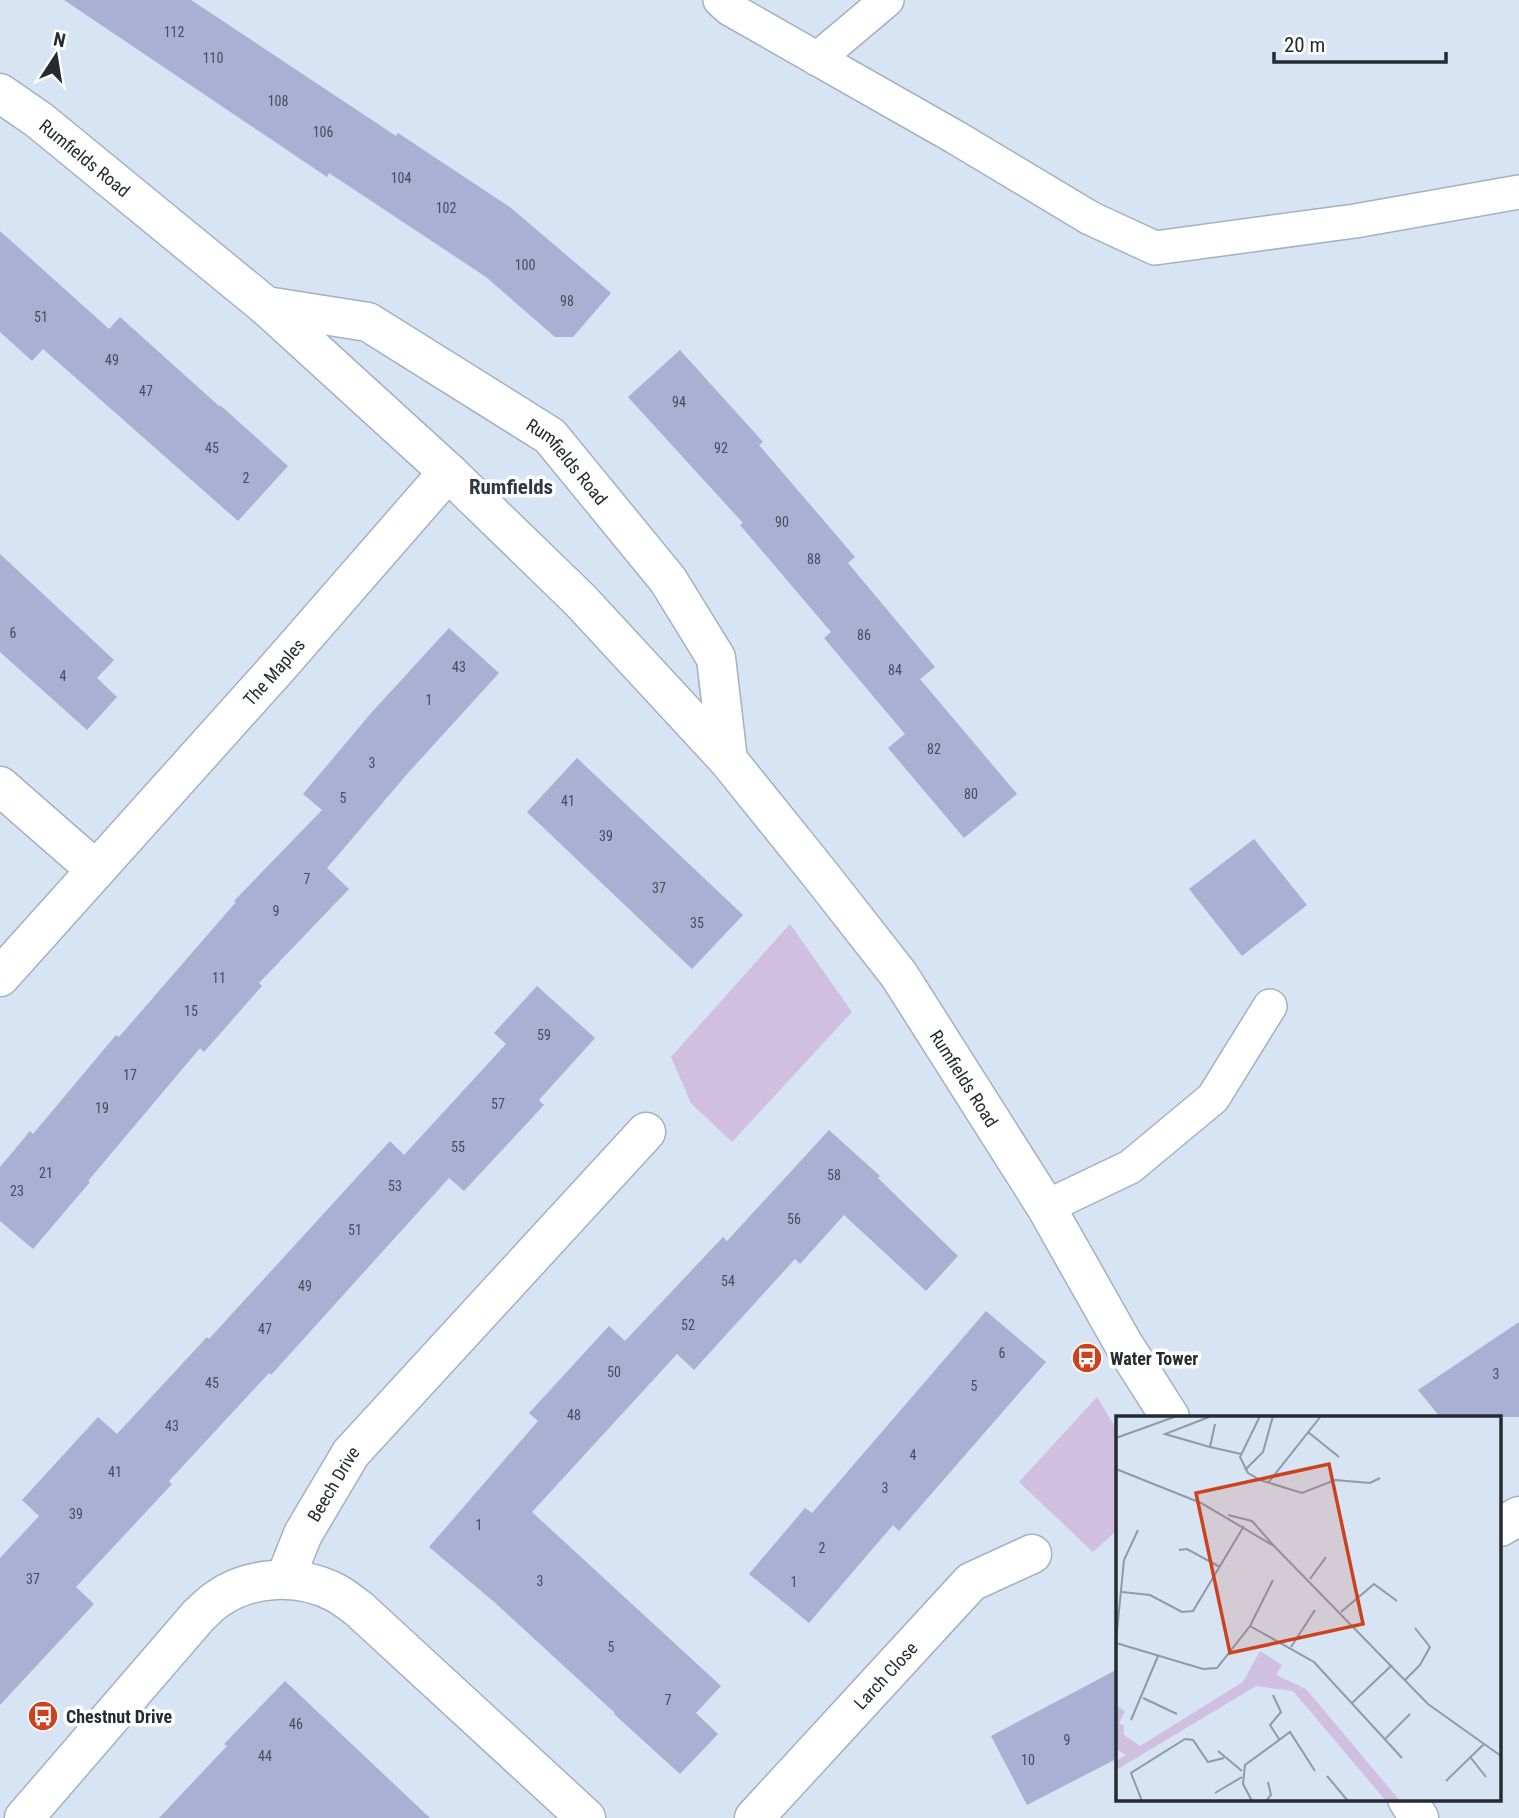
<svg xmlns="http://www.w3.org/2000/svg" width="1519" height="1818" viewBox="0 0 1519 1818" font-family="'Roboto Condensed',sans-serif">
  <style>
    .green { fill: #d0bfe0 }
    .building { fill: #aaafd4 }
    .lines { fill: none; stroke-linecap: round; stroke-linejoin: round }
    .lane-casing { stroke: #a3b1c0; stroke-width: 36 }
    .street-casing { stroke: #a3b1c0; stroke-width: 41 }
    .secondary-casing { stroke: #a3b1c0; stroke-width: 41 }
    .lane { stroke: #fff; stroke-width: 33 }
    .street { stroke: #fff; stroke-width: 38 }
    .secondary { stroke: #fff; stroke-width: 38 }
    .labels { text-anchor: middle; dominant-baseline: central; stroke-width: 7; stroke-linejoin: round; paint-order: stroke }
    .number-label { font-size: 14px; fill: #474c5a }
    .street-label { font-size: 18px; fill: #262b31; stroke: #fff }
    .poi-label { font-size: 18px; font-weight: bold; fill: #262b31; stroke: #fff; text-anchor: start }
    .quarter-label { font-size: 21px; font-weight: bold; fill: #2e3945; stroke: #fff }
    .inset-road { fill: none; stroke: #909aa6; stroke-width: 2 }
    .view { fill: #cc421f; fill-opacity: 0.15; stroke: #cc421f; stroke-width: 3.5 }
    .inset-edge { fill: none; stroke: #262b31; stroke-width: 3.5 }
  </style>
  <rect width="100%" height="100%" fill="#d6e4f4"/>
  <g class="green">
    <polygon points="790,924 852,1012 732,1142 691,1103 671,1057"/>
    <polygon points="1097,1397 1118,1432 1118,1529 1093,1552 1019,1482"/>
  </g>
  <g class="building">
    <polygon points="64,0 191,0 396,136 398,133 511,208 611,293 573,337 555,337 486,277 329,173 327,177"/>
    <polygon points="0,231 109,329 120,317 219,406 220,405 288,466 238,521 43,349 32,361 0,332"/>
    <polygon points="680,350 763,442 759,445 855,557 848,563 935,667 920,679 1017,794 964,838 888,748 905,734 824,638 831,632 740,525 743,523 628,397"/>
    <polygon points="0,554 114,660 97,678 117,697 87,730 0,652"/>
    <polygon points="449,628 499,673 408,773 327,868 349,889 259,983 262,986 204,1052 200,1048 88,1181 90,1182 33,1249 0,1221 0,1167 30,1131 33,1134 116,1035 119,1037 236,902 234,901 322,810 303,794 372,712"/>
    <polygon points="577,758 743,915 692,969 527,812"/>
    <polygon points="1254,839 1307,905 1242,956 1189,889"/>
    <polygon points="537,986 595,1038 539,1100 544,1105 464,1191 449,1178 271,1375 269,1373 169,1481 172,1484 76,1587 94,1604 0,1705 0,1558 39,1516 22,1500 98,1417 117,1434 207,1337 209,1339 390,1141 404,1155 506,1044 494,1033"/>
    <polygon points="829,1130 880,1176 878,1178 958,1256 926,1291 844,1215 800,1264 795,1259 694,1370 677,1354 532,1512 721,1686 696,1713 718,1734 680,1774 614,1714 615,1713 493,1601 429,1547 538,1421 529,1413 609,1326 625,1341 723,1237 727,1241"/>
    <polygon points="986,1311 1046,1362 899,1531 893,1525 809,1623 749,1574 805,1508 812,1513"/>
    <polygon points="1519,1322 1519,1417 1440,1417 1418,1390"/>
    <polygon points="1118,1669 1118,1758 1027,1805 991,1736"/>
    <polygon points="285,1681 430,1818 159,1818 227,1746 224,1744"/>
  </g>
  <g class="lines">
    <g class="lane-casing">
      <g id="lane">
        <polyline points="720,0 730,9 955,137 1090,218 1155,248 1355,221 1519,192"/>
        <polyline points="817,59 887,0"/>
        <polyline points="1046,1207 1130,1167 1213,1098 1270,1006"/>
      </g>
    </g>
    <g class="street-casing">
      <g id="street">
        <path id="s1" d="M266,306L368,322L550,436L668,580L716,658L728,760"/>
        <polyline points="0,786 96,870"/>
        <path id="s2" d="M0,977L279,666L448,472"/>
        <polyline points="1500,1527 1519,1516"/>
        <path id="s3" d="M285,1579L303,1534L351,1453L646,1132"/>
        <path d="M24,1818L199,1615C205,1610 210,1604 216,1600C250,1575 300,1574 336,1593C344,1597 352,1604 359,1609L586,1818"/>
        <path id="s4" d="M754,1818L971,1582L1032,1554"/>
      </g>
    </g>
    <g class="secondary-casing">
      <g id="secondary">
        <path id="s5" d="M0,93L39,120L266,306L448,472L580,600L728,760L819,873L899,975L1046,1207L1124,1345L1170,1417"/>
        <polyline points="1407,1799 1419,1818"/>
      </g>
    </g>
    <use href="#lane" class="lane"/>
    <use href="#street" class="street"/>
    <use href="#secondary" class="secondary"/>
  </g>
  <defs>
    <g id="bus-disc" transform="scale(1.575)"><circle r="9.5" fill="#cc421f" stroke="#fff"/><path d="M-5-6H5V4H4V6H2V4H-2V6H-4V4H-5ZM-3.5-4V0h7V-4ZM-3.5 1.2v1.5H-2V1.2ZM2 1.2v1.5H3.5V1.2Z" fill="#fff"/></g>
  </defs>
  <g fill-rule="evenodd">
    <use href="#bus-disc" x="1087" y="1358"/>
    <use href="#bus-disc" x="43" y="1716"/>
  </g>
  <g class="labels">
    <g class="number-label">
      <text x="174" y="32">112</text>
      <text x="213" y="58">110</text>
      <text x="278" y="101">108</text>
      <text x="323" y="132">106</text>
      <text x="401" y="178">104</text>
      <text x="446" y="208">102</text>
      <text x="525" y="265">100</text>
      <text x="567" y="301">98</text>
      <text x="41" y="317">51</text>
      <text x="112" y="360">49</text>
      <text x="146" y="391">47</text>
      <text x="679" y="402">94</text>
      <text x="212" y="448">45</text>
      <text x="721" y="448">92</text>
      <text x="246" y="478">2</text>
      <text x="782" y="522">90</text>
      <text x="814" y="559">88</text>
      <text x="13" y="633">6</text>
      <text x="864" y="635">86</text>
      <text x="459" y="667">43</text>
      <text x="895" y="670">84</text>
      <text x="63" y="676">4</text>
      <text x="429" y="700">1</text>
      <text x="934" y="749">82</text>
      <text x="372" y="763">3</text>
      <text x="971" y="794">80</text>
      <text x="343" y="798">5</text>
      <text x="568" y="801">41</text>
      <text x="606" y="836">39</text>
      <text x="307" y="879">7</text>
      <text x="659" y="888">37</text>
      <text x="276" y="911">9</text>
      <text x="697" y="923">35</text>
      <text x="219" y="978">11</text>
      <text x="191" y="1011">15</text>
      <text x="544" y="1035">59</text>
      <text x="130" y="1075">17</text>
      <text x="498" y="1104">57</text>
      <text x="102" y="1108">19</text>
      <text x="458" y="1147">55</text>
      <text x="46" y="1173">21</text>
      <text x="834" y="1175">58</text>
      <text x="395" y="1186">53</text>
      <text x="17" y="1191">23</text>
      <text x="794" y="1219">56</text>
      <text x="355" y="1230">51</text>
      <text x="728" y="1281">54</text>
      <text x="305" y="1286">49</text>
      <text x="688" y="1325">52</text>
      <text x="265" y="1329">47</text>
      <text x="1002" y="1353">6</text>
      <text x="614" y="1372">50</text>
      <text x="1496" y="1374">3</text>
      <text x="212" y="1383">45</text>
      <text x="974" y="1386">5</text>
      <text x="574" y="1415">48</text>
      <text x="172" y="1426">43</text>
      <text x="913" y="1455">4</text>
      <text x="115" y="1472">41</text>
      <text x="885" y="1488">3</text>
      <text x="76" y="1514">39</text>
      <text x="479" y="1525">1</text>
      <text x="822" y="1548">2</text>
      <text x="33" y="1579">37</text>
      <text x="540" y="1581">3</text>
      <text x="794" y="1582">1</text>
      <text x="611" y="1647">5</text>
      <text x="668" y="1700">7</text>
      <text x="296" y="1724">46</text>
      <text x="1067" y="1740">9</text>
      <text x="265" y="1756">44</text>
      <text x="1028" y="1760">10</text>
    </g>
    <g class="street-label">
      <text stroke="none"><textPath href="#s5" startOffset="107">Rumfields Road</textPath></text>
      <text stroke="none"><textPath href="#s1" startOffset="348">Rumfields Road</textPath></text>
      <text stroke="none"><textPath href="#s2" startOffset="410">The Maples</textPath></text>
      <text stroke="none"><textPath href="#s5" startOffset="1386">Rumfields Road</textPath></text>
      <text stroke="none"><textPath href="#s3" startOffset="107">Beech Drive</textPath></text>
      <text stroke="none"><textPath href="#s4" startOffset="194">Larch Close</textPath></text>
    </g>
    <g class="poi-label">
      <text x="1110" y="1358">Water Tower</text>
      <text x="66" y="1716">Chestnut Drive</text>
    </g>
    <g class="quarter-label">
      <text x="511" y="487">Rumfields</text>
    </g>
  </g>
  <g transform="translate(1116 1416)">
    <rect width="385" height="385" fill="#d6e4f4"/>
    <path d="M144,235L166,249L160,259L190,273L284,385H270L177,275L140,270L0,354V345L10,339L0,333V290L9,295L3,307L8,310V319L24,330L127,266Z" fill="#d0bfe0"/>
    <path class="inset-road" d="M144,0L124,41L132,57L144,64L186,77L219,64L254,67L264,62M93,1L49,18L94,31M99,8L94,31L125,38M192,16L223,41M0,22L61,0M0,53L85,87L158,130L312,288L385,340M129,54L147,36L157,0M152,67L205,0M112,99L136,105L158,130M63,134L71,133L104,151M194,163L210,141M6,176L34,179L66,196L77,195L128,110M225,196L258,168L281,185M134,210L198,246L286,342M0,225L8,144L22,114M0,227L87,253L101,252L134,210L157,164M175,231L199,194M289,264L304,249L314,231L299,212M157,279L165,296L154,309L163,323M27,282L61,298M236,287L276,249M15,304L42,240M269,323L294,298M102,335L126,355M355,342L370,361M211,360L232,385M330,365L368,328M99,377L126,361M26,385L15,357L69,323L77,324L92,346L108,342M136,385L127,368L129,349L174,316L199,355M150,385L155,379L152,366"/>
    <path class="view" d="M213,48L247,208L114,237L80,77Z"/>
    <rect width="385" height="385" class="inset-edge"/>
  </g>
  <g transform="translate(56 56) rotate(12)" stroke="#ffffff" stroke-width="5" paint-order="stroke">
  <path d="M0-5L12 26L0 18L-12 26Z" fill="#262b31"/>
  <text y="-10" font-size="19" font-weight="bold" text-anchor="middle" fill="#262b31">N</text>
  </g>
  <path d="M1274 52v10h172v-10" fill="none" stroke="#262b31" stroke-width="3.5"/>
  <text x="1284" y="52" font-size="21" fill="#262b31" stroke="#ffffff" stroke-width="5" paint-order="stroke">20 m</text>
</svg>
